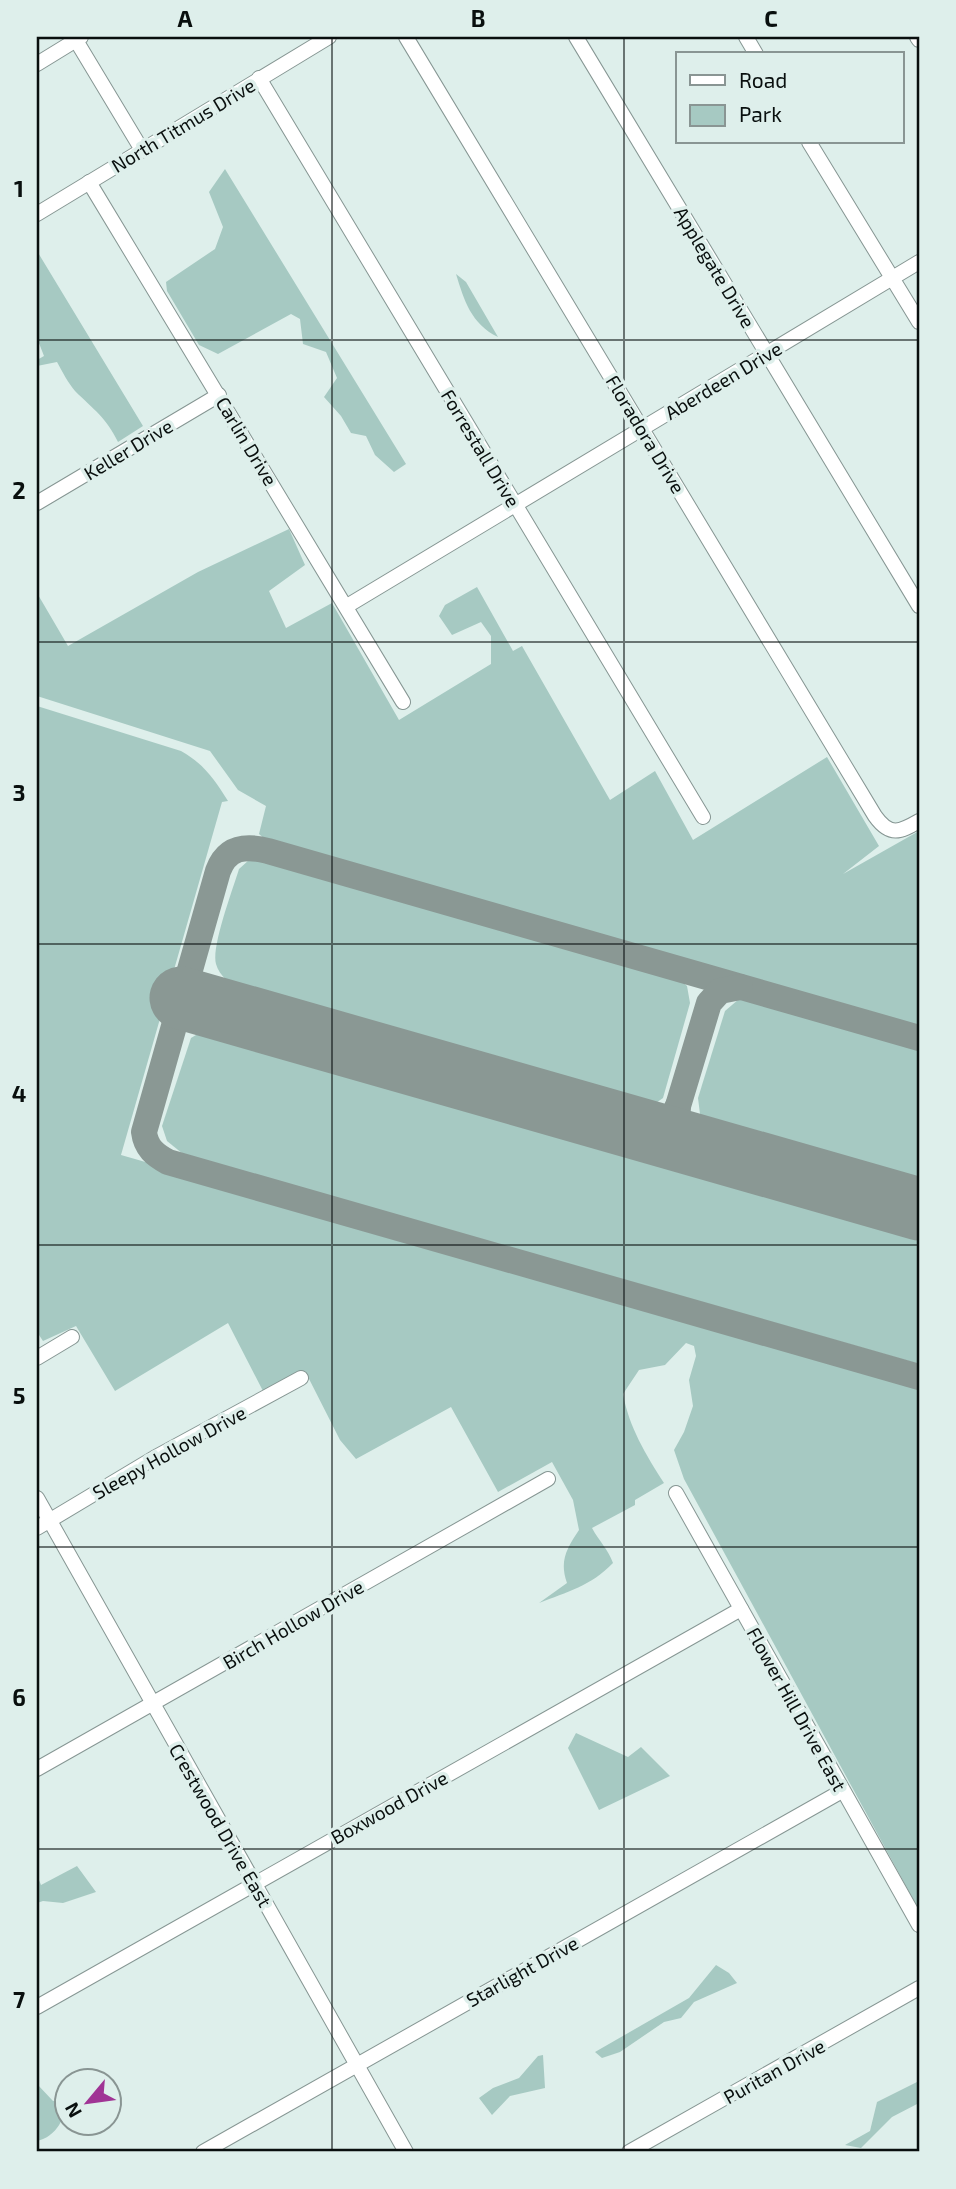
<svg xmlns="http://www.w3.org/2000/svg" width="956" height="2189" viewBox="0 0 956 2189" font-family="'Exo 2',sans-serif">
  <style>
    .green { fill: #a6c9c2 }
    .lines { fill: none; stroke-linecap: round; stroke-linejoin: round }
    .taxiway { stroke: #8a9894; stroke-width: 26 }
    .runway { stroke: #8a9894; stroke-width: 63 }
    .minor-casing { stroke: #869693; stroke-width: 16 }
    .minor { stroke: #fff; stroke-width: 14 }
    .grid { fill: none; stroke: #090f0e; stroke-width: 2; stroke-opacity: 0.55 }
    .labels { text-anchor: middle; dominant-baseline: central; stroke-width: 7; stroke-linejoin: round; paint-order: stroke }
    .street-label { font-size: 19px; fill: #090f0e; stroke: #deefeb }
    .neatline { fill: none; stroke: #090f0e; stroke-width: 2.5 }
    .grid-label { font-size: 23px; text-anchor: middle; font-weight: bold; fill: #090f0e }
  </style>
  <rect width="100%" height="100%" fill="#deefeb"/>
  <g class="green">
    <polygon points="225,169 406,464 394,472 375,455 366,436 351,433 341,416 324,397 337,378 326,352 303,344 300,319 291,314 218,354 199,345 167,291 166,282 215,249 223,227 209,192"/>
    <path d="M37,251L143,426L118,442C106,417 94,410 75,391C68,383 62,371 57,362L37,366V360L44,356L37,338Z"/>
    <path d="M456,274L466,282L498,337C471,324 464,300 456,274Z"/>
    <polygon points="289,529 305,565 269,591 286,628 332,603 399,720 491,664 491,636 481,622 452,635 439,616 445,605 477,587 513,651 522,646 610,800 655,771 693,840 827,757 879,846 843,874 919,831 919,1027 266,840 259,834 266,806 238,790 210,751 37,696 37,593 68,646 198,572"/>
    <path d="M37,706L181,751C203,763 215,780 228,801L222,802L121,1155L689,1318L690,1323L699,1326L704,1322L919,1385V1910L684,1479L674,1450L684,1432L693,1406L689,1380L696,1356L694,1346L686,1343L665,1365L639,1370L623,1394C629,1427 646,1455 664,1483L635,1500V1505L592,1528C599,1541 608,1549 613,1563C591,1586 567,1592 539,1603L567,1583C559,1561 567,1548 579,1530L573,1500L552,1462L498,1492L451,1407L356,1459L340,1440L305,1371L263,1391L228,1323L115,1391L76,1326L43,1341L37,1332Z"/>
    <path d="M262,857L676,976L687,986L690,1003L663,1098L653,1105H638L241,993C232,985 219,976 216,964C211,947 233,889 239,869L249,860Z"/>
    <polygon points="752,998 919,1046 919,1186 714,1127 700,1114 698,1098 725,1011 739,999"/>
    <polygon points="206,1029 224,1030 919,1231 919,1364 183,1154 167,1141 162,1126 191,1038"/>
    <polygon points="576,1733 628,1757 641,1747 670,1776 599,1810 568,1748"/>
    <polygon points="77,1866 96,1892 63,1903 43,1901 37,1903 37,1875 41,1885"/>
    <polygon points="716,1965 729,1973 737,1983 694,2002 681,2018 664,2022 620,2052 602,2058 595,2052 689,1998"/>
    <polygon points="543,2055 545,2088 510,2096 492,2115 479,2098 493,2088 519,2078 538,2056"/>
    <polygon points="919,2081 919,2103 892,2117 861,2148 845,2145 870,2131 877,2102"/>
    <path d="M37,2084L53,2101L66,2098C67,2117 56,2137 37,2141Z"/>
  </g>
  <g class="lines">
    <g class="taxiway">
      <path d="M919,1038L268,851C245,845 227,847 218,871L144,1132C146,1148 155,1155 168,1162L919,1377"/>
      <path d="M638,1129C656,1128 670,1124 678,1106"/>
      <path d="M699,1146C684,1136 676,1125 678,1106L709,1003L720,991L740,987"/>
    </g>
    <polyline class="runway" points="181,998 919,1209"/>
    <g class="minor-casing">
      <g id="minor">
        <polyline points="74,37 142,150"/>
        <path d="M406,37L875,816C890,837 900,832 919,821"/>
        <polyline points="576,37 919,606"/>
        <polyline points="746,37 756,54"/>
        <polyline points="917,37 919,40"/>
        <polyline points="37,64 81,37"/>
        <polyline points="259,78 703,817"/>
        <polyline points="809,142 919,322"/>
        <polyline points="89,182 403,702"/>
        <polyline points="37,214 329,37"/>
        <polyline points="37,503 219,395"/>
        <polyline points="347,606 919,262"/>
        <polyline points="37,1358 72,1337"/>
        <polyline points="676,1493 919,1925"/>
        <polyline points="37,1498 406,2152"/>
        <polyline points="37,1528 154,1458 301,1378"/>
        <polyline points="37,1769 548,1479"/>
        <polyline points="37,2007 741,1609"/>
        <polyline points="203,2152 842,1791"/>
        <polyline points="629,2152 919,1988"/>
      </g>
    </g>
    <use href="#minor" class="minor"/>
  </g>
  <path class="grid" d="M332,37V2152M624,37V2152M37,340H919M37,642H919M37,944H919M37,1245H919M37,1547H919M37,1849H919"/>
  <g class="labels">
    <g class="street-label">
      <text transform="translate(183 125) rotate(-31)">North Titmus Drive</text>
      <text transform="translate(715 267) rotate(59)">Applegate Drive</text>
      <text transform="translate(723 380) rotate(-31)">Aberdeen Drive</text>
      <text transform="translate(646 434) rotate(59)">Floradora Drive</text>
      <text transform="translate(247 441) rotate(59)">Carlin Drive</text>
      <text transform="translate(481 448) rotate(59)">Forrestall Drive</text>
      <text transform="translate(128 449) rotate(-31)">Keller Drive</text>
      <text transform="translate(169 1452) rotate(-29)">Sleepy Hollow Drive</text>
      <text transform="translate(293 1624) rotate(-30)">Birch Hollow Drive</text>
      <text transform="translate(797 1709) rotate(61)">Flower Hill Drive East</text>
      <text transform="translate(389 1807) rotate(-29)">Boxwood Drive</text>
      <text transform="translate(221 1825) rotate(60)">Crestwood Drive East</text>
      <text transform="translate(522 1971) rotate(-29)">Starlight Drive</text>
      <text transform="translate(774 2071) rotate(-29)">Puritan Drive</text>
    </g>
  </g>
  <rect width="956" height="2189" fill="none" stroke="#deefeb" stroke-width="77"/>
  <rect x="676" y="52" width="228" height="91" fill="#deefeb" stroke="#899593" stroke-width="2"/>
  <rect x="690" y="75" width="35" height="10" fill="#ffffff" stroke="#899593" stroke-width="2"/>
  <text x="739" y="88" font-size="21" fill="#090f0e">Road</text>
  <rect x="690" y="105" width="35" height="21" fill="#a6c9c2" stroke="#899593" stroke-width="2"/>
  <text x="739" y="122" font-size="21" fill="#090f0e">Park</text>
  <g transform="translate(88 2102) rotate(241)"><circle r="33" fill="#deefeb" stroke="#899593" stroke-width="2"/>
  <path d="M0-5L12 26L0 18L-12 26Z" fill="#a03495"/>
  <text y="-10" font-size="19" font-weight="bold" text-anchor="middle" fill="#090f0e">N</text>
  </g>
  <rect x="38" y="38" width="880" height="2112" class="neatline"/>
  <g class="grid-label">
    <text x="185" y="27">A</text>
    <text x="478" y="27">B</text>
    <text x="771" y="27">C</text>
    <text x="19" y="197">1</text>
    <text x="19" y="499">2</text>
    <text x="19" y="801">3</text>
    <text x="19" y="1102">4</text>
    <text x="19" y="1404">5</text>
    <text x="19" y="1706">6</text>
    <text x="19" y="2008">7</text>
  </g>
</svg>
